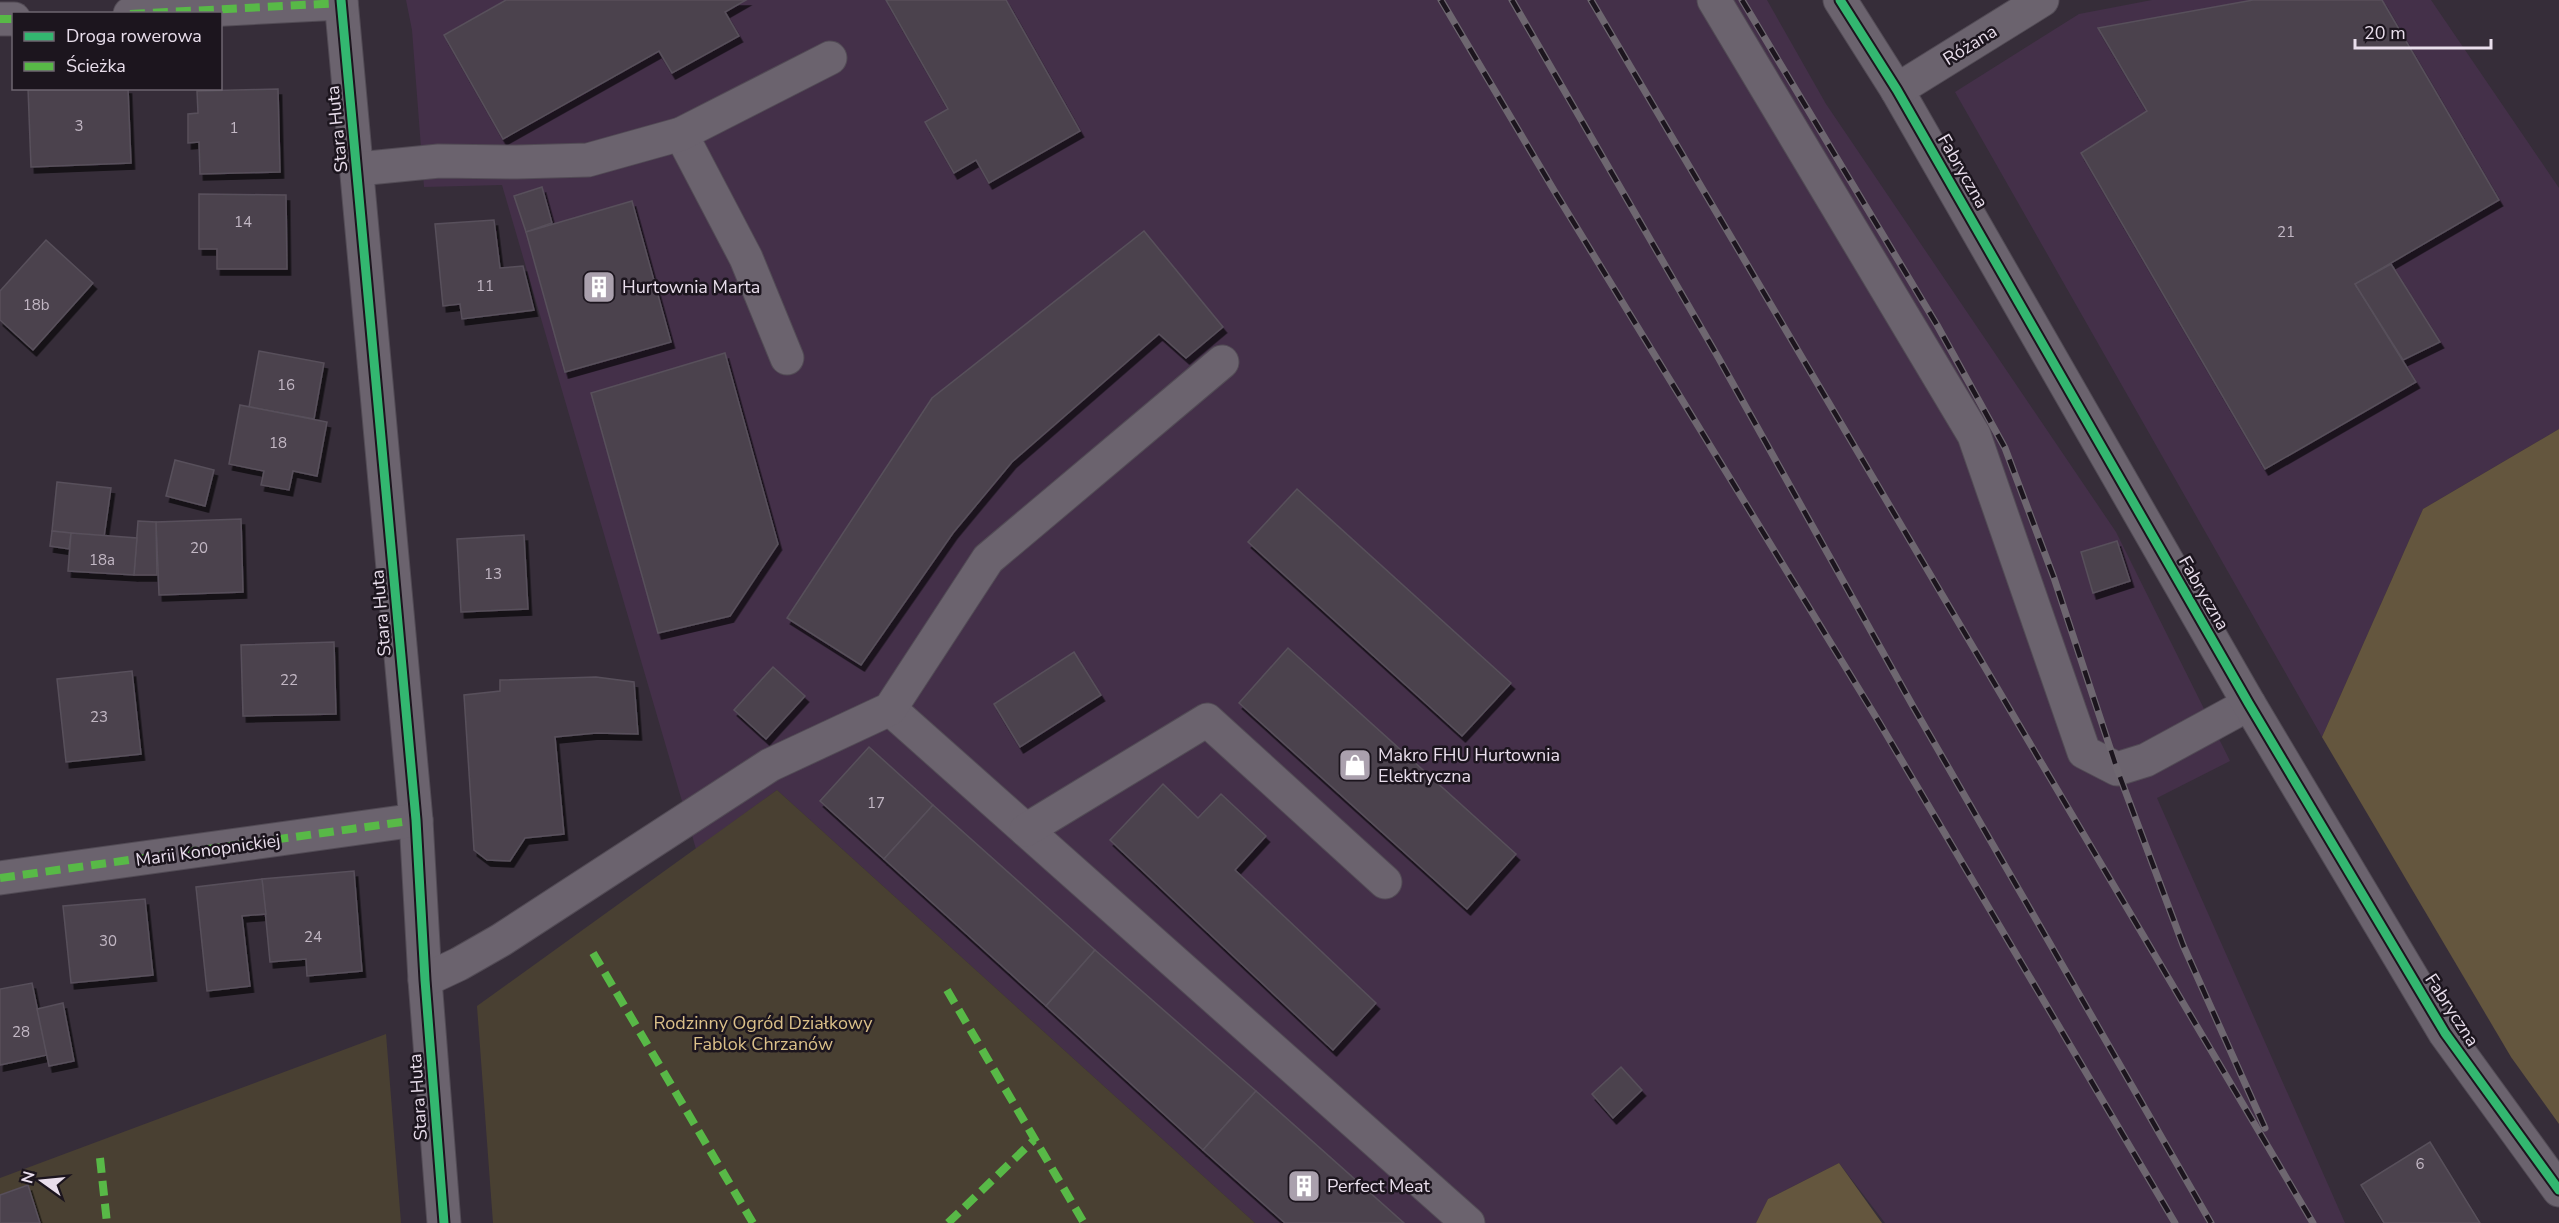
<svg xmlns="http://www.w3.org/2000/svg" width="2559" height="1223" viewBox="0 0 2559 1223" font-family="'Nunito Sans',sans-serif">
  <style>
    .built { fill: #443049 }
    .green { fill: #494032 }
    .forest { fill: #64563e }
    .building { fill: #4b434d; stroke: #58505b; stroke-width: 1.5; filter: url(#shadow) }
    .lines { fill: none; stroke-linecap: round; stroke-linejoin: round }
    .minor-casing { stroke: #524b55; stroke-width: 35 }
    .minor { stroke: #6b636e; stroke-width: 33 }
    .rail-casing { stroke: #6e6770; stroke-width: 7 }
    .rail { stroke: #1c151e; stroke-width: 4.5; stroke-dasharray: 14; stroke-linecap: butt }
    .quiet { stroke: #58b947; stroke-width: 8; stroke-dasharray: 15 8; stroke-linecap: butt }
    .cycleway-casing { stroke: #1c151e; stroke-width: 13 }
    .cycleway { stroke: #33b770; stroke-width: 9 }
    .labels { text-anchor: middle; dominant-baseline: central; stroke-width: 5; stroke-linejoin: round; paint-order: stroke }
    .number-label { font-size: 15px; fill: #c2b7c4 }
    .street-label { font-size: 18px; fill: #e9deec; stroke: #1c151e }
    .poi-label { font-size: 18px; fill: #e9deec; stroke: #1c151e; text-anchor: start }
    .park-label { font-size: 18px; fill: #dbc089; stroke: #1c151e }
  </style>
  <defs>
    <filter id="shadow"><feDropShadow dx="3.5" dy="6" stdDeviation="0" flood-color="#0009"/></filter>
  </defs>
  <rect width="100%" height="100%" fill="#362d39"/>
  <g class="built">
    <polygon points="406,0 1767,0 1826,104 2116,532 2230,761 2157,798 2345,1223 1885,1223 1839,1163 1768,1199 1756,1223 1255,1223 777,790 696,849 502,185 424,187 412,30"/>
    <polygon points="2152,0 2431,0 2559,188 2559,429 2423,509 2322,737 1955,92 2079,14"/>
  </g>
  <g class="green">
    <polygon points="777,790 1255,1223 493,1223 477,1006"/>
    <polygon points="386,1034 401,1223 0,1223 0,1178"/>
  </g>
  <g class="forest">
    <polygon points="2559,429 2559,1124 2511,1057 2322,737 2423,509"/>
    <polygon points="1839,1163 1882,1223 1756,1223 1768,1199"/>
  </g>
  <g class="building">
    <polygon points="506,0 746,0 725,12 739,36 672,73 659,51 503,139 444,35"/>
    <polygon points="886,0 1006,0 1080,131 989,183 976,160 954,173 925,122 948,109"/>
    <polygon points="2253,0 2382,0 2499,200 2355,284 2416,382 2265,469 2081,153 2147,111 2098,28"/>
    <polygon points="28,88 128,88 131,163 31,167"/>
    <polygon points="278,89 280,172 200,174 199,142 188,143 188,114 198,113 197,91"/>
    <polygon points="542,187 552,223 526,232 514,196"/>
    <polygon points="199,194 286,195 287,269 217,269 217,249 199,249"/>
    <polygon points="632,201 671,342 565,372 526,232"/>
    <polygon points="494,220 500,268 523,266 534,310 462,319 460,304 443,306 435,224"/>
    <polygon points="1144,231 1223,327 1186,358 1159,334 1012,462 953,533 861,665 787,618 932,398"/>
    <polygon points="46,240 93,283 33,350 0,320 0,291"/>
    <polygon points="2391,264 2440,342 2403,360 2355,284"/>
    <polygon points="259,351 324,363 314,419 249,407"/>
    <polygon points="725,353 778,544 730,616 658,633 591,393"/>
    <polygon points="240,405 327,422 317,476 293,471 289,490 261,485 264,471 229,464"/>
    <polygon points="175,460 214,470 205,506 166,496"/>
    <polygon points="57,482 111,488 104,537 52,531"/>
    <polygon points="1297,489 1511,683 1462,736 1248,542"/>
    <polygon points="241,519 243,592 159,595 156,522"/>
    <polygon points="138,521 156,522 157,575 134,575"/>
    <polygon points="52,531 71,533 69,549 50,546"/>
    <polygon points="71,533 137,538 134,575 68,571"/>
    <polygon points="524,535 528,609 461,612 457,539"/>
    <polygon points="2117,541 2130,581 2093,593 2081,552"/>
    <polygon points="334,642 336,714 243,716 241,645"/>
    <polygon points="1288,648 1516,854 1467,909 1239,703"/>
    <polygon points="1074,652 1101,695 1020,747 994,704"/>
    <polygon points="773,667 805,696 766,739 734,710"/>
    <polygon points="132,671 141,754 66,762 57,679"/>
    <polygon points="596,677 634,682 638,734 596,733 555,737 564,834 525,838 510,861 487,860 474,850 464,695 500,691 500,680"/>
    <polygon points="869,747 933,805 884,859 820,801"/>
    <polygon points="1163,784 1198,818 1221,794 1266,836 1235,870 1376,1003 1333,1050 1110,840"/>
    <polygon points="933,805 1095,950 1046,1006 884,859"/>
    <polygon points="354,871 362,971 307,976 306,959 270,962 262,879"/>
    <polygon points="262,879 266,914 242,916 250,986 207,991 196,887"/>
    <polygon points="145,899 153,975 71,983 63,906"/>
    <polygon points="1095,950 1256,1091 1203,1150 1046,1006"/>
    <polygon points="32,983 47,1055 0,1065 0,989"/>
    <polygon points="63,1003 74,1061 49,1066 37,1009"/>
    <polygon points="1621,1067 1642,1090 1613,1118 1592,1094"/>
    <polygon points="1256,1091 1404,1223 1285,1223 1203,1150"/>
    <polygon points="2430,1142 2480,1223 2384,1223 2361,1185"/>
    <polygon points="28,1185 40,1223 0,1223 0,1195"/>
  </g>
  <g class="lines">
    <g class="minor-casing">
      <g id="minor">
        <polyline points="341,0 416,820 425,980 444,1223"/>
        <polyline points="1714,0 1974,435 2084,752 2117,769 2146,760 2249,704"/>
        <polyline points="1840,0 1897,90 2249,704 2445,1033 2559,1190"/>
        <polyline points="130,14 341,3"/>
        <polyline points="0,19 14,19"/>
        <polyline points="1897,90 2042,0"/>
        <polyline points="681,134 746,258 787,358"/>
        <polyline points="358,169 439,161 517,162 588,160 681,134 830,58"/>
        <polyline points="890,709 1468,1223"/>
        <polyline points="1026,830 1207,720 1385,882"/>
        <polyline points="0,878 416,820"/>
        <polyline points="425,980 459,964 501,940 770,765 890,709 988,559 1222,362"/>
      </g>
    </g>
    <use href="#minor" class="minor"/>
    <g class="rail-casing">
      <g id="rail">
        <polyline points="1441,0 1555,192 1879,722 2175,1223"/>
        <polyline points="1512,0 1718,357 1914,708 2211,1223"/>
        <polyline points="1591,0 2313,1223"/>
        <polyline points="1742,0 1937,325 2005,448 2054,578 2117,769 2183,945 2265,1128"/>
      </g>
    </g>
    <use href="#rail" class="rail"/>
    <g class="quiet">
      <polyline points="130,14 341,3"/>
      <polyline points="0,19 14,19"/>
      <polyline points="0,878 416,820"/>
      <polyline points="593,953 753,1223"/>
      <polyline points="947,990 1084,1223"/>
      <polyline points="100,1158 107,1223"/>
      <polyline points="948,1223 1034,1140"/>
    </g>
    <g class="cycleway-casing">
      <g id="cycleway">
        <polyline points="341,0 416,820 425,980 444,1223"/>
        <polyline points="1840,0 1897,90 2249,704 2445,1033 2559,1190"/>
      </g>
    </g>
    <use href="#cycleway" class="cycleway"/>
  </g>
  <defs>
    <g id="building-square" transform="scale(1.725)"><rect x="-9" y="-9" width="18" height="18" rx="4" fill="#aaa0ad" stroke="#1c151e"/><path d="M-4-6H4V6H1V3H-1V6H-4ZM-2.5-4.3h1.7v1.8h-1.7ZM.8-4.3h1.7v1.8H.8ZM-2.5-1h1.7V.8h-1.7ZM.8-1h1.7V.8H.8Z" fill="#fff"/></g>
    <g id="shop-square" transform="scale(1.725)"><rect x="-9" y="-9" width="18" height="18" rx="4" fill="#aaa0ad" stroke="#1c151e"/><path d="M-5-2.5h2.3a2.7 3.5 0 0 1 5.4 0H5L5.5 6h-11ZM-1.5-2.5h3a1.5 2.3 0 0 0-3 0Z" fill="#fff"/></g>
  </defs>
  <g fill-rule="evenodd">
    <use href="#building-square" x="599" y="287"/>
    <use href="#shop-square" x="1355" y="765"/>
    <use href="#building-square" x="1304" y="1186"/>
  </g>
  <g class="labels">
    <g class="number-label">
      <text x="79" y="126">3</text>
      <text x="234" y="128">1</text>
      <text x="243" y="222">14</text>
      <text x="2286" y="232">21</text>
      <text x="485" y="286">11</text>
      <text x="36" y="305">18b</text>
      <text x="286" y="385">16</text>
      <text x="278" y="443">18</text>
      <text x="199" y="548">20</text>
      <text x="102" y="560">18a</text>
      <text x="493" y="574">13</text>
      <text x="289" y="680">22</text>
      <text x="99" y="717">23</text>
      <text x="876" y="803">17</text>
      <text x="313" y="937">24</text>
      <text x="108" y="941">30</text>
      <text x="21" y="1032">28</text>
      <text x="2420" y="1164">6</text>
    </g>
    <g class="street-label">
      <text transform="translate(1970 45) rotate(-32)">Różana</text>
      <text transform="translate(337 129) rotate(-96)">Stara Huta</text>
      <text transform="translate(1963 171) rotate(60)">Fabryczna</text>
      <text transform="translate(2204 593) rotate(60)">Fabryczna</text>
      <text transform="translate(381 613) rotate(-95)">Stara Huta</text>
      <text transform="translate(208 850) rotate(-8)">Marii Konopnickiej</text>
      <text transform="translate(2452 1010) rotate(57)">Fabryczna</text>
      <text transform="translate(418 1097) rotate(-94)">Stara Huta</text>
    </g>
    <g class="poi-label">
      <text x="622" y="287">Hurtownia Marta</text>
      <text x="1378" y="755">Makro FHU Hurtownia<tspan x="1378" dy="21">Elektryczna</tspan></text>
      <text x="1327" y="1186">Perfect Meat</text>
    </g>
    <g class="park-label">
      <text x="763" y="1023">Rodzinny Ogród Działkowy<tspan x="763" dy="21">Fablok Chrzanów</tspan></text>
    </g>
  </g>
  <rect x="12" y="12" width="210" height="78" fill="#1c151e" stroke="#6e6570" stroke-width="1.5"/>
  <rect x="24" y="32" width="30" height="9" fill="#33b770" stroke="#6e6570" stroke-width="1.5"/>
  <text x="66" y="42" font-size="18" fill="#e9deec">Droga rowerowa</text>
  <rect x="24" y="62" width="30" height="9" fill="#58b947" stroke="#6e6570" stroke-width="1.5"/>
  <text x="66" y="72" font-size="18" fill="#e9deec">Ścieżka</text>
  <g transform="translate(42 1181) rotate(285)" stroke="#1c151e" stroke-width="4.5" paint-order="stroke">
  <path d="M0-4.5L10 22L0 15L-10 22Z" fill="#e9deec"/>
  <text y="-9" font-size="16" font-weight="bold" text-anchor="middle" fill="#e9deec">N</text>
  </g>
  <path d="M2355 39v9h136v-9" fill="none" stroke="#e9deec" stroke-width="3"/>
  <text x="2364" y="39" font-size="18" fill="#e9deec" stroke="#1c151e" stroke-width="4.5" paint-order="stroke">20 m</text>
</svg>
